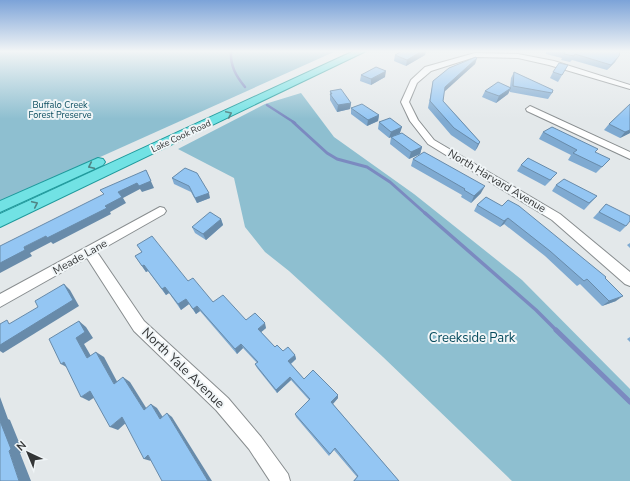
<svg xmlns="http://www.w3.org/2000/svg" width="630" height="481" viewBox="0 0 630 481" font-family="'Nunito Sans',sans-serif">
  <style>
    .green { fill: #8ebfd0 }
    .lines { fill: none; stroke-linecap: round; stroke-linejoin: round }
    .stream-far3 { stroke: #7b8ac0; stroke-width: 2.5 }
    .stream-far2 { stroke: #7b8ac0; stroke-width: 3 }
    .stream-far1 { stroke: #7b8ac0; stroke-width: 3.5 }
    .stream { stroke: #7b8ac0; stroke-width: 5 }
    .minor-casing { stroke: #888d8f; stroke-width: 2 }
    .major-casing { stroke: #1e999b; stroke-width: 2 }
    .minor { fill: #fff; fill-rule: evenodd }
    .major { fill: #71e2e4; fill-rule: evenodd }
    .wall { fill: #7faad1 }
    .shaded-wall { fill: #688baa }
    .building { fill: #94c6f3; stroke: #688baa }
    .oneway { stroke: #4f8384 }
    .labels { text-anchor: middle; dominant-baseline: central; stroke-width: 4; stroke-linejoin: round; paint-order: stroke }
    .far-park-label { font-size: 9px; fill: #094c5e; stroke: #f0f5f7 }
    .far-street-label { font-size: 9px; fill: #333536; stroke: #f0f5f7 }
    .street-label { font-size: 11px; fill: #333536; stroke: #f0f5f7 }
    .near-park-label { font-size: 13px; fill: #094c5e; stroke: #f0f5f7 }
    .near-street-label { font-size: 13px; fill: #333536; stroke: #f0f5f7 }
  </style>
  <rect width="100%" height="100%" fill="#e3e8ea"/>
  <g class="green">
    <polygon points="0,51 336,51 0,202"/>
    <polygon points="301,93 334,137 414,194 522,280 630,389 630,481 512,481 383,357 289,271 265,252 245,227 234,178 178,149 265,104"/>
  </g>
  <g class="lines">
    <g class="stream-far3">
      <path d="M231,51C230,66 236,76 245,87"/>
      <polyline points="267,105 295,123"/>
    </g>
    <polyline class="stream-far2" points="293,122 327,153 337,159 367,167 390,182 426,214"/>
    <polyline class="stream-far1" points="425,213 536,310 557,331"/>
    <polyline class="stream" points="556,330 630,402"/>
    <g class="minor-casing">
      <g id="minor">
        <polygon points="475,53 518,54 554,61 630,85 630,89 549,65 518,58 475,57 431,71 417,83 409,102 418,120 434,140 560,214 630,272 630,286 625,284 552,220 428,144 410,121 401,102 411,80 425,67"/>
        <polygon points="530,106 630,152 630,159 527,111 526,109"/>
        <polygon points="160,207 164,208 166,211 164,214 97,252 144,321 228,398 261,437 288,474 290,481 270,481 249,449 216,410 134,331 87,258 0,307 0,294"/>
      </g>
    </g>
    <g class="major-casing">
      <g id="major">
        <polygon points="354,51 366,51 0,227 0,214"/>
        <polygon points="98,158 103,159 105,162 103,165 0,212 0,201"/>
      </g>
    </g>
    <use href="#minor" class="minor"/>
    <use href="#major" class="major"/>
  </g>
  <g class="wall">
    <polygon points="402,51 426,51 425,55 406,66 394,61 395,55"/>
    <polygon points="546,51 620,51 615,62 607,70 572,60 570,62 561,60 562,58 546,54"/>
    <polygon points="477,58 475,64 444,91 443,101 480,142 477,148 475,151 451,135 428,108 432,87 433,81"/>
    <polygon points="568,65 558,82 550,78 553,72"/>
    <polygon points="514,72 552,93 548,99 510,92 510,90 508,94 496,103 482,97 485,91 510,87 511,78"/>
    <polygon points="361,75 385,77 371,85 360,81"/>
    <polygon points="330,91 351,103 350,109 337,112 330,100"/>
    <polygon points="351,108 379,115 378,121 367,126 351,114"/>
    <polygon points="379,122 400,133 422,147 420,154 409,159 390,144 391,137 394,136 389,138 378,129"/>
    <polygon points="609,124 630,133 620,138 604,130"/>
    <polygon points="543,132 595,152 604,165 596,173 568,160 571,155 539,139"/>
    <polygon points="413,159 481,193 471,203 461,197 462,195 411,166"/>
    <polygon points="521,165 552,179 545,186 517,171"/>
    <polygon points="185,168 210,198 197,203 191,192 174,184 172,178"/>
    <polygon points="556,185 597,196 584,210 552,191"/>
    <polygon points="486,197 605,278 616,301 602,306 580,284 577,286 545,256 504,224 500,227 474,211 477,205"/>
    <polygon points="606,204 626,226 620,232 593,218"/>
    <polygon points="221,219 223,225 206,240 195,233 192,227"/>
    <polygon points="630,243 630,248 627,245"/>
    <polygon points="137,245 188,281 213,302 246,320 266,328 261,332 275,347 283,351 295,355 296,359 291,364 304,379 338,395 338,398 333,404 399,481 353,481 357,477 334,450 329,456 296,417 295,414 309,400 291,380 277,393 257,368 255,364 257,363 243,348 237,354 200,311 196,314 189,304 181,310 169,293 166,295 148,271 146,272 135,256 142,252"/>
    <polygon points="630,337 630,342 627,339"/>
  </g>
  <g class="shaded-wall">
    <polygon points="422,51 426,51 425,55 406,66 407,60"/>
    <polygon points="619,56 615,62 607,70 611,65"/>
    <polygon points="477,58 475,64 443,93 445,87"/>
    <polygon points="386,71 385,77 371,85 371,79"/>
    <polygon points="511,88 508,94 496,103 499,96"/>
    <polygon points="351,103 350,109 337,112 338,105"/>
    <polygon points="379,115 378,121 367,126 368,120"/>
    <polygon points="402,127 400,133 389,138 391,132"/>
    <polygon points="630,130 630,133 620,138 625,132"/>
    <polygon points="480,142 477,148 475,151 478,144"/>
    <polygon points="422,147 420,154 409,159 411,152"/>
    <polygon points="146,170 154,188 142,192 140,189 123,198 126,203 110,212 111,214 53,244 51,242 30,253 32,256 0,273 0,263 24,247 105,206 118,192"/>
    <polygon points="485,186 481,193 471,203 474,196"/>
    <polygon points="209,193 210,198 197,203 195,198"/>
    <polygon points="508,218 504,224 500,227 504,221"/>
    <polygon points="221,219 223,225 206,240 203,234"/>
    <polygon points="144,265 148,271 146,272 142,266"/>
    <polygon points="64,284 70,290 79,306 3,353 0,351 0,345"/>
    <polygon points="165,287 169,293 166,295 162,289"/>
    <polygon points="623,296 616,301 602,306 609,301"/>
    <polygon points="186,299 189,304 181,310 178,304"/>
    <polygon points="197,306 200,311 196,314 193,309"/>
    <polygon points="79,321 86,327 93,338 84,344 95,363 87,358 76,338"/>
    <polygon points="265,323 266,328 259,334 258,329"/>
    <polygon points="241,344 243,348 237,354 235,349"/>
    <polygon points="96,352 104,357 121,389 114,384"/>
    <polygon points="295,355 296,359 289,365 288,361"/>
    <polygon points="64,362 70,369 61,364"/>
    <polygon points="123,377 130,382 150,414 144,410"/>
    <polygon points="290,377 291,380 277,393 276,390"/>
    <polygon points="90,391 98,395 89,401 81,397"/>
    <polygon points="338,395 338,398 331,406 331,402"/>
    <polygon points="0,397 8,419 10,420 23,452 20,453 31,481 19,481 9,451 0,421"/>
    <polygon points="151,404 157,408 166,422 160,419"/>
    <polygon points="167,413 172,417 212,481 208,481"/>
    <polygon points="122,417 129,420 118,430 110,427"/>
    <polygon points="148,455 151,461 144,459"/>
  </g>
  <g class="building">
    <polygon points="402,51 422,51 407,60 395,55"/>
    <polygon points="562,51 620,51 619,56 611,65 575,54 574,56 564,54 565,52"/>
    <polygon points="476,57 477,58 445,87 443,101 480,142 478,144 454,128 430,101 433,81 449,68"/>
    <polygon points="559,63 568,65 562,75 553,72"/>
    <polygon points="376,67 386,71 371,79 361,75"/>
    <polygon points="514,72 553,90 552,93 513,86"/>
    <polygon points="498,82 511,88 499,96 485,91"/>
    <polygon points="341,89 351,103 338,105 330,94 332,94 330,91"/>
    <polygon points="362,104 379,115 368,120 351,108"/>
    <polygon points="630,104 630,130 625,132 609,124"/>
    <polygon points="390,118 402,127 391,132 379,122"/>
    <polygon points="552,127 598,149 595,152 610,159 602,167 573,153 577,150 543,132"/>
    <polygon points="402,133 422,147 411,152 391,137"/>
    <polygon points="424,152 485,186 474,196 464,190 465,189 413,159"/>
    <polygon points="528,158 557,173 550,180 521,165"/>
    <polygon points="185,168 197,173 209,193 195,198 189,186 172,178"/>
    <polygon points="146,170 151,181 139,186 137,183 118,192 122,197 105,206 107,208 47,238 46,236 24,247 25,250 0,263 0,246 104,194 100,190"/>
    <polygon points="564,179 597,196 589,203 556,185"/>
    <polygon points="486,197 502,206 508,200 519,206 606,277 605,278 623,296 609,301 587,279 584,281 550,251 508,218 504,221 477,205"/>
    <polygon points="606,204 630,216 630,221 626,226 599,212"/>
    <polygon points="210,212 221,219 203,234 192,227"/>
    <polygon points="152,236 188,281 193,278 213,302 223,295 246,320 255,313 265,323 258,329 275,347 277,345 283,351 288,347 295,355 288,361 304,379 313,370 338,395 331,402 399,481 354,481 358,476 335,448 330,454 295,414 310,399 290,377 276,390 255,364 258,362 241,344 235,349 197,306 193,309 186,299 178,304 165,287 162,289 144,265 142,266 135,256 142,252 137,245"/>
    <polygon points="64,284 73,300 0,345 0,324 7,320 9,324 38,307 35,301"/>
    <polygon points="79,321 85,332 76,338 87,358 96,352 114,384 123,377 144,410 151,404 160,419 167,413 208,481 162,481 148,455 144,459 122,417 110,427 90,391 81,397 64,362 61,364 49,339"/>
    <polygon points="0,421 11,449 9,451 19,481 0,481"/>
  </g>
  <defs><path id="oneway-chevron" d="M-2-3.5L2.5 0L-2 3.5" fill="none" stroke-width="1.6" stroke-linecap="round" stroke-linejoin="round"/></defs>
  <g class="oneway">
    <use href="#oneway-chevron" transform="translate(229 114) rotate(-25)"/>
    <use href="#oneway-chevron" transform="translate(91 166) rotate(155)"/>
    <use href="#oneway-chevron" transform="translate(35 204) rotate(-25)"/>
  </g>
  <linearGradient id="sky" x2="0" y2="1"><stop stop-color="#7ca3d8"/><stop offset="0.43" stop-color="#f2f5f6"/><stop offset="1" stop-color="#f2f5f6" stop-opacity="0"/></linearGradient>
  <rect width="630" height="119" fill="url(#sky)"/>
  <g class="labels">
    <g class="far-park-label">
      <text x="60" y="105">Buffalo Creek<tspan x="60" dy="10">Forest Preserve</tspan></text>
    </g>
    <g class="far-street-label">
      <text transform="translate(181 136) rotate(-25)">Lake Cook Road</text>
    </g>
    <g class="street-label">
      <text transform="translate(497 181) rotate(31)">North Harvard Avenue</text>
      <text transform="translate(80 257) rotate(-29)">Meade Lane</text>
    </g>
    <g class="near-park-label">
      <text x="472" y="338">Creekside Park</text>
    </g>
    <g class="near-street-label">
      <text transform="translate(183 368) rotate(44)">North Yale Avenue</text>
    </g>
  </g>
  <g transform="translate(28 453) rotate(316)" stroke="#f0f5f7" stroke-width="3" paint-order="stroke">
  <path d="M0-3L7 15L0 10L-7 15Z" fill="#333536"/>
  <text y="-6" font-size="11" font-weight="bold" text-anchor="middle" fill="#333536">N</text>
  </g>
</svg>
